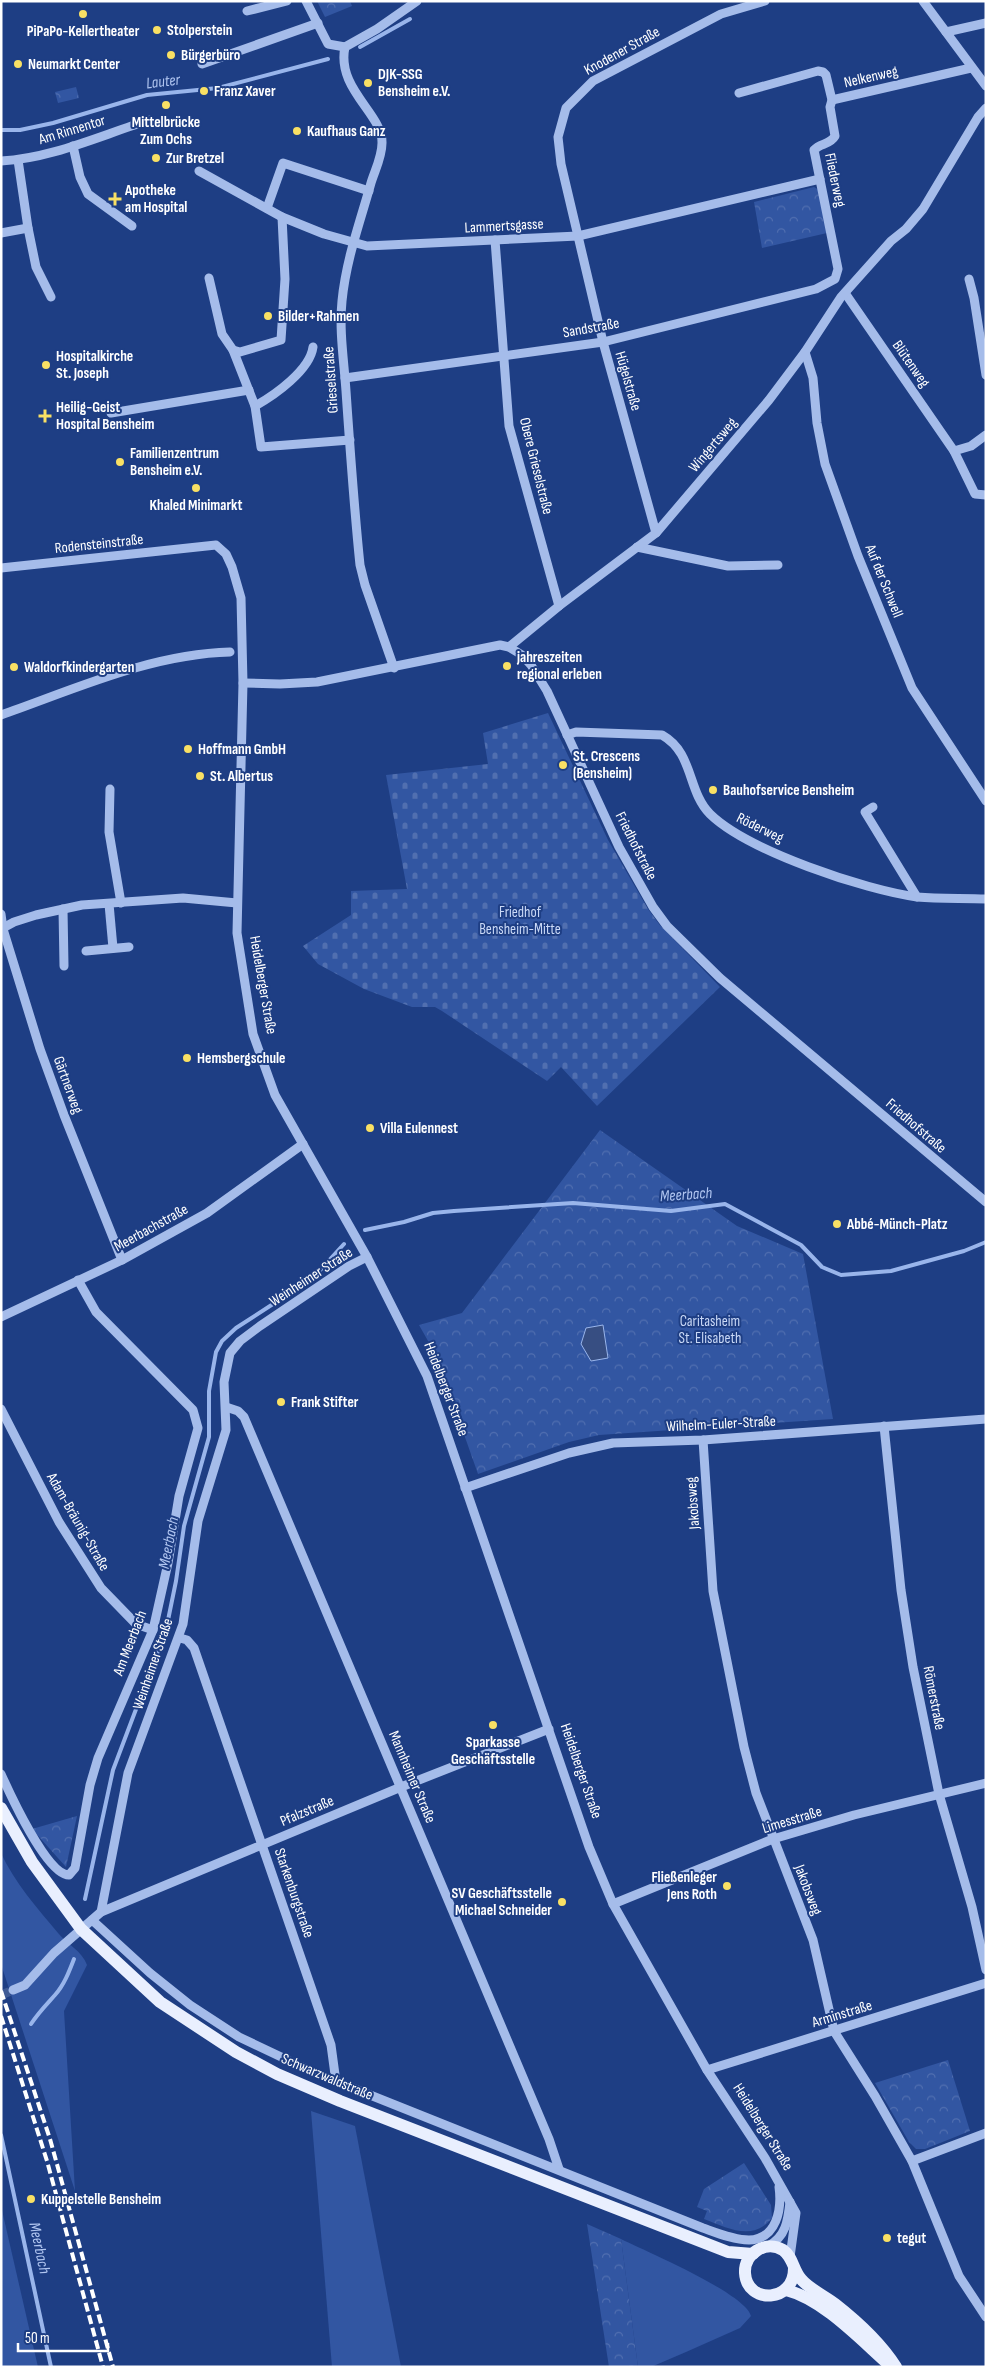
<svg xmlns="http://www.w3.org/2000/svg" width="987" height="2368" viewBox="0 0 987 2368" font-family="'Sofia Sans Condensed',sans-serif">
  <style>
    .green { fill: #3256a2 }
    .forest { fill: url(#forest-crowns) }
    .cemetery { fill: url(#cemetery-stones) }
    .water { fill: #374e82; stroke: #99b5eb }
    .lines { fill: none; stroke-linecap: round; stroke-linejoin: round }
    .stream { stroke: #99b5eb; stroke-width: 4 }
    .minor-tunnel { stroke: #405b96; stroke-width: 9; stroke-dasharray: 9 4.5; stroke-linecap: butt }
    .minor { stroke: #a5bcea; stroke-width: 9 }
    .major { stroke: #e9effe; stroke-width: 12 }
    .rail { stroke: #fff; stroke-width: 4; stroke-dasharray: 9 4; stroke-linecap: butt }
    .poi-dot { fill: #f9e064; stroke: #1e3e84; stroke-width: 2 }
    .labels { text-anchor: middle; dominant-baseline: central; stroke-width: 4; stroke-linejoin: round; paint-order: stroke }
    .poi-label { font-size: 15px; font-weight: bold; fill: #fff; stroke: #1e3e84; text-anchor: start }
    .street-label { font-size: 15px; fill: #fff; stroke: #1e3e84 }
    .park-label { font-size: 15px; fill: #cad9f7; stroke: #1e3e84 }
    .water-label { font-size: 16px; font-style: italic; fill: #b1c6f1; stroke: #1e3e84 }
  </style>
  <defs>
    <pattern id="forest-crowns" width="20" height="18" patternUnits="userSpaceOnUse" patternTransform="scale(1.25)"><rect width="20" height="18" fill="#3256a2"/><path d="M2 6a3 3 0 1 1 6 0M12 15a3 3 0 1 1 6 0" fill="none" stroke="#516fb0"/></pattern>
    <pattern id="cemetery-stones" width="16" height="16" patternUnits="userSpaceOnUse" patternTransform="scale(1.25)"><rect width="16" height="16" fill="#3256a2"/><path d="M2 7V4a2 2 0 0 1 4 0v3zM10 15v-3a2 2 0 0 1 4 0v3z" fill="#516fb0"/></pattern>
  </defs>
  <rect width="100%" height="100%" fill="#1e3e84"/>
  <g class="green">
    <path d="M1,1853C14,1882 38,1909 58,1933C67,1944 82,1951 87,1965L64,2011L75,2191L1,1964Z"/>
    <polygon points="311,2111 355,2126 401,2367 332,2367"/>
    <polygon points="1,2206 38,2367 1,2367"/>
    <path d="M621,2239C645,2251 745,2293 751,2316L740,2328L686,2352L651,2367H638Z"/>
  </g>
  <g class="forest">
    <polygon points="317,1 350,1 352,6 325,17"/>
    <polygon points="76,87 79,98 58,103 55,92"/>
    <polygon points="814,187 819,190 827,233 762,248 754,202"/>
    <polygon points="600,1130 737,1226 803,1254 833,1419 599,1435 569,1442 478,1474 436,1355 419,1325 462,1313"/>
    <polygon points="77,1816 66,1867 32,1829"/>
    <polygon points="948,2060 970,2131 925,2149 916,2149 909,2142 875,2083"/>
    <path d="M744,2163L771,2205L772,2218C753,2242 728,2228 704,2219L707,2211L697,2207L704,2189Z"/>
    <polygon points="587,2224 621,2239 638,2367 609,2367"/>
  </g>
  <polygon class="cemetery" points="548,713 608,840 648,909 659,924 720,987 597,1106 561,1067 547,1081 442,1011 435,1007 412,1007 364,989 318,964 303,946 351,915 351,891 407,889 386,775 488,764 483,733"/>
  <polygon class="water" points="603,1325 608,1358 591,1361 581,1344 586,1328"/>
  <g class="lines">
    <g class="stream">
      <polyline points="360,47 410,19"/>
      <polyline points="1,130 20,130 53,123 147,95 218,88 328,59"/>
      <polyline points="365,1230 404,1222 433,1213 454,1211 573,1203 671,1211 725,1204 801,1245 822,1267 841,1275 891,1271 964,1251 986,1242"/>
      <polyline points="85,1899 113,1770 166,1630 176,1581 184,1526 209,1437 209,1391 216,1352 222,1341 236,1328 313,1278 344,1244"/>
      <path d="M31,2024C38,2013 46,2005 55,1995C64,1985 69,1972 74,1959"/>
      <polyline points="1,2135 51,2367"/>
    </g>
    <polyline class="minor-tunnel" points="1,1995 13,1990"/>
    <g class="minor">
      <polyline points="306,1 328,44 345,47"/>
      <polyline points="923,1 986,86"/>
      <polyline points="247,11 287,1"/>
      <polyline points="946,32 986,23"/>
      <polyline points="202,64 318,23"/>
      <polyline points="832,100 971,68"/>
      <polyline points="73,146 80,177 88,194 132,226"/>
      <polyline points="18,160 28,228 36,267 51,297"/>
      <path d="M1,161C53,158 101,135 150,120"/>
      <polyline points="199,171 282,217 324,234 367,246 578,236 820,179"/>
      <polyline points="267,208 283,163 369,191"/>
      <polyline points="1,233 28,228"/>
      <polyline points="495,240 509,426 559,606"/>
      <polyline points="209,278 222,334 233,350 255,406 261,447 350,440"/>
      <polyline points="969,279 974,298 986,375"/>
      <polyline points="845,293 954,451 975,494 986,495"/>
      <polyline points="233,350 240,352 281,340 285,279 282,217"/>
      <polyline points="805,352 813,378 817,423 825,464 858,556 912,688 986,801"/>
      <path d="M345,378L603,342L816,289L835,279L838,269L814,150C820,143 830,145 835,136L830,107L832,100L826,75L823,72L818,71L739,93"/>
      <path d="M255,406C275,395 310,370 313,347"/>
      <polyline points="111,413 249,390"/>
      <polyline points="954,451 971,446 986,435"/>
      <polyline points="656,533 603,342 561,164 558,137 566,108 593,81 721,14 765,1"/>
      <polyline points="637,547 728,566 778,565"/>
      <polyline points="1,568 216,545 226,554 232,567 241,598 243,683 237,933 253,1034 275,1095 367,1257 427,1376 589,1847 613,1904 707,2070 765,2158 796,2213 790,2257"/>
      <polyline points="509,647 559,606 656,533 769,400 805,352 841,297 891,241 906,229 923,209 978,117 986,108"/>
      <path d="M394,668L365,585L360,565C354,507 350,449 346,391C344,361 339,331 342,301C346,260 360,222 371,183C375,170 382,157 382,143C383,114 336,89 345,47L377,29L417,1"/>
      <polyline points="243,683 280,684 317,682 500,645 509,647 522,655 531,665 547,691 619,847 653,907 667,926 720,978 986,1202"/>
      <path d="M1,715C75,689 151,654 230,652"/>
      <path d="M567,735L576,732L662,735C694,753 687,791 710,814C748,851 865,890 917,897C940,899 963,898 986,899"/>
      <polyline points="110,789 109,832 121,903"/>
      <polyline points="873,807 865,812 917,897"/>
      <polyline points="109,904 113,948"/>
      <polyline points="63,909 64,966"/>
      <polyline points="1,914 3,929 40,1049 64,1115 122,1260"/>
      <polyline points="1,929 14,922 36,915 82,905 183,898 237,903"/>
      <polyline points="86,951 129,947"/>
      <polyline points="1,1317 122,1260 207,1213 303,1144"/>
      <polyline points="226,1407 238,1411 244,1417 549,2139 559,2169"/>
      <polyline points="1,1409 59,1522 101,1588 136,1624 153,1630"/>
      <polyline points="884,1426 901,1590 913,1667 939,1794 972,1907 986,1970"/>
      <polyline points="703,1440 713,1591 744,1747 756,1793 813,1940 834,2031 875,2096 912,2161 959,2276 986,2317"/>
      <polyline points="465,1488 569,1453 613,1443 703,1440 986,1419"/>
      <polyline points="180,1638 187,1640 194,1648 331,2045 336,2082"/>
      <path d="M1,1774C10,1794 47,1875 69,1875L75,1868L90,1785L98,1758L153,1630L168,1563L179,1496L198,1428L193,1410L96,1312L78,1280"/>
      <polyline points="613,1904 773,1839 854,1815 986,1783"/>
      <polyline points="101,1912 128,1773 183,1624 198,1521 226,1430 224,1382 230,1353 240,1341 260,1326 349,1266 367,1257"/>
      <path d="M92,1920L150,1973L190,2005L239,2037L315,2073L703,2228C717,2233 734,2240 749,2240C777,2239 782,2209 779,2187"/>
      <polyline points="13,1990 25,1985 54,1953 101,1912 401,1787 549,1729"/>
      <polyline points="707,2070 986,1983"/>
      <polyline points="912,2161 986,2133"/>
      <path d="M768,2246C786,2237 788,2220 790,2202"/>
    </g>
    <g class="major">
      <polyline points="1,1808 32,1862 81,1929 160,2002 236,2052 277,2074 340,2101 728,2252 753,2254"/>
      <path d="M794,2267C795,2303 747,2305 745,2273C744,2253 766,2240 783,2250C793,2257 793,2270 801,2279C809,2289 825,2296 835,2304C858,2322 880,2342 896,2367"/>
      <path d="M786,2290C822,2299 858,2337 886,2362"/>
    </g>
    <g class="rail">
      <polyline points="1,1991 50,2139 113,2367"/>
      <polyline points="1,2016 47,2161 103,2367"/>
    </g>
  </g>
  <g class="poi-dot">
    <circle cx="83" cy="14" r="5"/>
    <circle cx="157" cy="30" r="5"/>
    <circle cx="171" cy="55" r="5"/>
    <circle cx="18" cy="64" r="5"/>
    <circle cx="368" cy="83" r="5"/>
    <circle cx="204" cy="91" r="5"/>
    <circle cx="166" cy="105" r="5"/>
    <circle cx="297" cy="131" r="5"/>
    <circle cx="156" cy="158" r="5"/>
    <path d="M112.5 191.5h5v5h5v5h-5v5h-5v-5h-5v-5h5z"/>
    <circle cx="268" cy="316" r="5"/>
    <circle cx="46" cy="365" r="5"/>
    <path d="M42.5 408.5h5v5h5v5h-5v5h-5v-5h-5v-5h5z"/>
    <circle cx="120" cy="462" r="5"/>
    <circle cx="196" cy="488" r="5"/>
    <circle cx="507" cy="666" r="5"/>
    <circle cx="14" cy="667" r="5"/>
    <circle cx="188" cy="749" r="5"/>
    <circle cx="563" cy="765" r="5"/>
    <circle cx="200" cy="776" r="5"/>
    <circle cx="713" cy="790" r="5"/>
    <circle cx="187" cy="1058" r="5"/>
    <circle cx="370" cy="1128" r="5"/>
    <circle cx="837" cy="1224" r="5"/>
    <circle cx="281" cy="1402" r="5"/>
    <circle cx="493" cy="1725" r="5"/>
    <circle cx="727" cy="1886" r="5"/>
    <circle cx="562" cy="1902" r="5"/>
    <circle cx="31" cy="2199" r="5"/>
    <circle cx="887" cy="2238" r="5"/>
  </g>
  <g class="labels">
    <g class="poi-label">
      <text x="167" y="30">Stolperstein</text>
      <text x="83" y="31" text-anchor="middle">PiPaPo-Kellertheater</text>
      <text x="181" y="55">Bürgerbüro</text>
      <text x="28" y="64">Neumarkt Center</text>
      <text x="378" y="74">DJK-SSG<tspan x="378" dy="17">Bensheim e.V.</tspan></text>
      <text x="214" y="91">Franz Xaver</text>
      <text x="166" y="122" text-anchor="middle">Mittelbrücke<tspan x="166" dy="17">Zum Ochs</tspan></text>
      <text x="307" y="131">Kaufhaus Ganz</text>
      <text x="166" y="158">Zur Bretzel</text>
      <text x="125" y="190">Apotheke<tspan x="125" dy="17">am Hospital</tspan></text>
      <text x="278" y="316">Bilder+Rahmen</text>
      <text x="56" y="356">Hospitalkirche<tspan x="56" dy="17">St. Joseph</tspan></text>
      <text x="56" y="407">Heilig-Geist<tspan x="56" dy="17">Hospital Bensheim</tspan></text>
      <text x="130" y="453">Familienzentrum<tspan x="130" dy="17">Bensheim e.V.</tspan></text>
      <text x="196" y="505" text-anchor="middle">Khaled Minimarkt</text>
      <text x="517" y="657">jahreszeiten<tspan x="517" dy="17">regional erleben</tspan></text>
      <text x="24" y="667">Waldorfkindergarten</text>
      <text x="198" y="749">Hoffmann GmbH</text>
      <text x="573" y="756">St. Crescens<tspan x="573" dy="17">(Bensheim)</tspan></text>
      <text x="210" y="776">St. Albertus</text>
      <text x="723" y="790">Bauhofservice Bensheim</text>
      <text x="197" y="1058">Hemsbergschule</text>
      <text x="380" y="1128">Villa Eulennest</text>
      <text x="847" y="1224">Abbé-Münch-Platz</text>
      <text x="291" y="1402">Frank Stifter</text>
      <text x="493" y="1742" text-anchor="middle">Sparkasse<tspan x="493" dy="17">Geschäftsstelle</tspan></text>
      <text x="717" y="1877" text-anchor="end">Fließenleger<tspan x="717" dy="17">Jens Roth</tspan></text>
      <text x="552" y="1893" text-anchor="end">SV Geschäftsstelle<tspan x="552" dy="17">Michael Schneider</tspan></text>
      <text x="41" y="2199">Kuppelstelle Bensheim</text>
      <text x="897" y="2238">tegut</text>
    </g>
    <g class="street-label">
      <text transform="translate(622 51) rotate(-29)">Knodener Straße</text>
      <text transform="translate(871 77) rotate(-13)">Nelkenweg</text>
      <text transform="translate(72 130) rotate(-17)">Am Rinnentor</text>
      <text transform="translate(835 180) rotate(78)">Fliederweg</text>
      <text transform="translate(504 226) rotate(-3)">Lammertsgasse</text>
      <text transform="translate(591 328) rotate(-10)">Sandstraße</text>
      <text transform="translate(911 364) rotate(55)">Blütenweg</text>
      <text transform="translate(331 380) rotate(-94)">Grieselstraße</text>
      <text transform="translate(628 381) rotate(74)">Hügelstraße</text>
      <text transform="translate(713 445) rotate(-50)">Wingertsweg</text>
      <text transform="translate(536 466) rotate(76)">Obere Grieselstraße</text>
      <text transform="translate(99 544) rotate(-6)">Rodensteinstraße</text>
      <text transform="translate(884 581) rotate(68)">Auf der Schwell</text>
      <text transform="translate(760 828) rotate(26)">Röderweg</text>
      <text transform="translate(636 846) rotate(63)">Friedhofstraße</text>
      <text transform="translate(263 985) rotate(80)">Heidelberger Straße</text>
      <text transform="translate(68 1085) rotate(70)">Gärtnerweg</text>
      <text transform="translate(916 1126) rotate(41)">Friedhofstraße</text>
      <text transform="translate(151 1228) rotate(-29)">Meerbachstraße</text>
      <text transform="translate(311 1277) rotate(-33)">Weinheimer Straße</text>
      <text transform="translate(446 1389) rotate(69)">Heidelberger Straße</text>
      <text transform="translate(721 1424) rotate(-3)">Wilhelm-Euler-Straße</text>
      <text transform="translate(693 1503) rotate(-94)">Jakobsweg</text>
      <text transform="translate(78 1522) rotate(60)">Adam-Bräunig-Straße</text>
      <text transform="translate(130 1643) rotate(-69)">Am Meerbach</text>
      <text transform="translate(153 1664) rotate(-71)">Weinheimer Straße</text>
      <text transform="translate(934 1698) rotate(79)">Römerstraße</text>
      <text transform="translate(581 1771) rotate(71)">Heidelberger Straße</text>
      <text transform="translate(412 1777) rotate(67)">Mannheimer Straße</text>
      <text transform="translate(307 1811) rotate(-23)">Pfalzstraße</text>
      <text transform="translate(792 1820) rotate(-17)">Limesstraße</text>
      <text transform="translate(808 1890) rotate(69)">Jakobsweg</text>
      <text transform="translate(294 1893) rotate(71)">Starkenburgstraße</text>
      <text transform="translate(842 2014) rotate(-17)">Arminstraße</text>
      <text transform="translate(327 2077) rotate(23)">Schwarzwaldstraße</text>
      <text transform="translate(763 2127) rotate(58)">Heidelberger Straße</text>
    </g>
    <g class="park-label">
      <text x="520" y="912">Friedhof<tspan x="520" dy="17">Bensheim-Mitte</tspan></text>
      <text x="710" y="1321">Caritasheim<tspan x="710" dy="17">St. Elisabeth</tspan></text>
    </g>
    <g class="water-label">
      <text transform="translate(163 82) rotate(-7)">Lauter</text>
      <text transform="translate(686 1195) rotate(-4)">Meerbach</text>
      <text transform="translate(169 1543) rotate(-79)">Meerbach</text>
      <text transform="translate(39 2248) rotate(78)">Meerbach</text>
    </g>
  </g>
  <rect width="987" height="2368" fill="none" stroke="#ffffff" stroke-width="5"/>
  <path d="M18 2343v8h90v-8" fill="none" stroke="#ffffff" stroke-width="2.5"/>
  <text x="25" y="2343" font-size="15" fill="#ffffff" stroke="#1e3e84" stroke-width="4" paint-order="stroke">50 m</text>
</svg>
